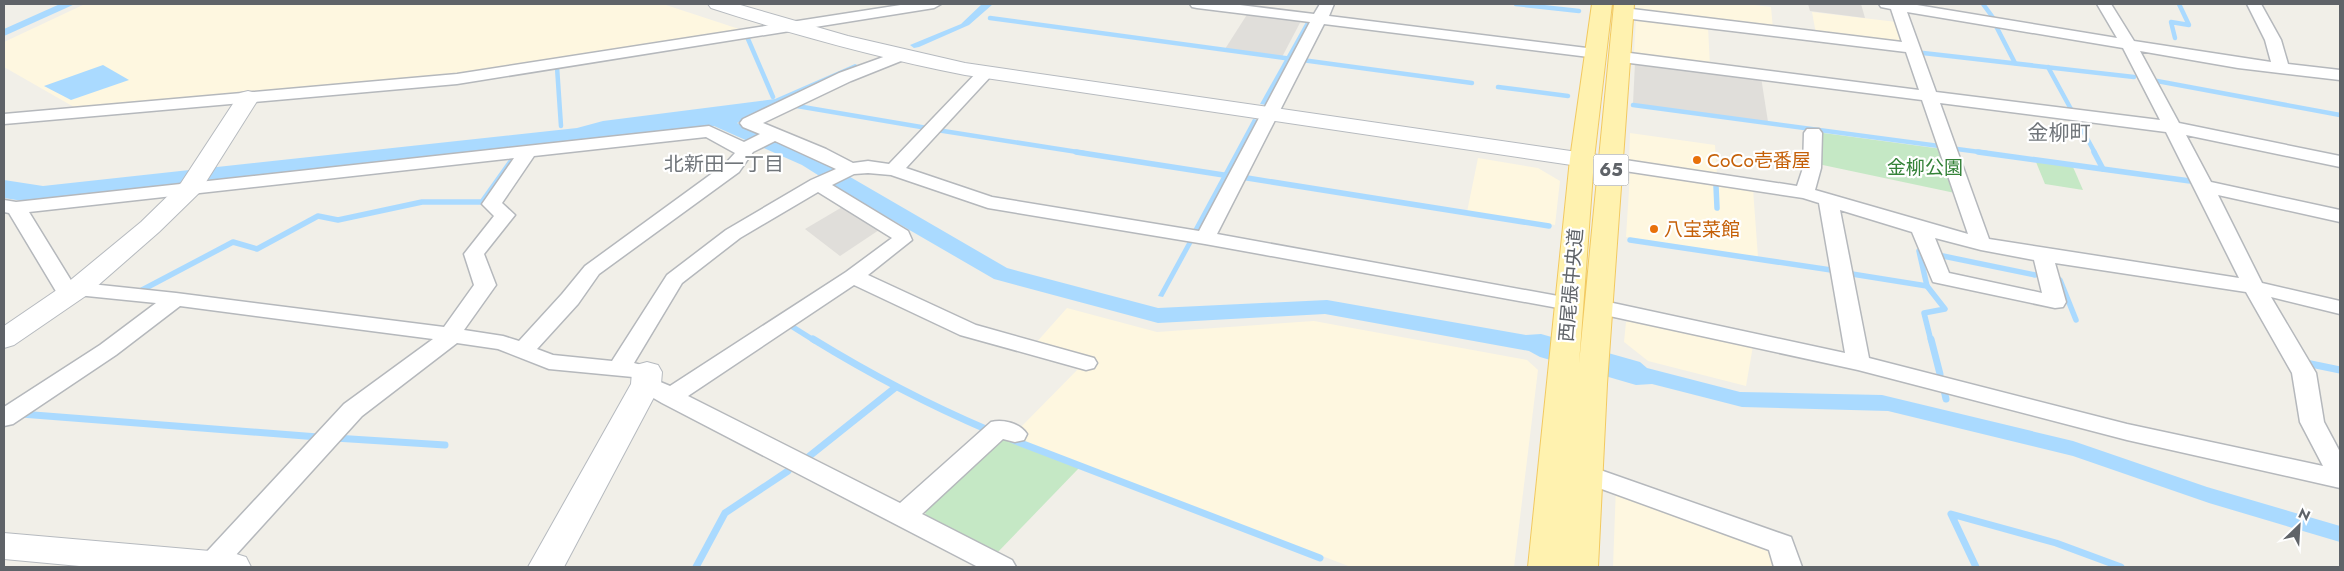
<svg xmlns="http://www.w3.org/2000/svg" width="2344" height="571" viewBox="0 0 2344 571" font-family="Jost,'Noto Sans JP',sans-serif">
  <style>
    .commercial { fill: #fef7e0 }
    .industrial { fill: #e0deda }
    .green { fill: #c5e8c5 }
    .water { fill: #aadaff }
    .lines { fill: none; stroke-linecap: round; stroke-linejoin: round }
    .stream-far2 { stroke: #aadaff; stroke-width: 4.5 }
    .stream-far1 { stroke: #aadaff; stroke-width: 5.5 }
    .stream { stroke: #aadaff; stroke-width: 7 }
    .street-casing { stroke: #b5b8bc; stroke-width: 3 }
    .secondary-casing { stroke: #b6babf; stroke-width: 2 }
    .primary-casing { stroke: #f2c960; stroke-width: 2 }
    .street { fill: #fff; fill-rule: evenodd }
    .secondary { fill: #fff; fill-rule: evenodd }
    .primary { fill: #fff2af; fill-rule: evenodd }
    .food-dot { fill: #e8710a; stroke: #fff; stroke-width: 2 }
    .labels { text-anchor: middle; dominant-baseline: central; stroke-width: 4.5; stroke-linejoin: round; paint-order: stroke }
    .shield { fill: #fff; stroke: #8f9295; stroke-width: 1 }
    .shield-label { font-size: 18px; font-weight: bold; fill: #5f6368 }
    .food-label { font-size: 19px; fill: #c56008; stroke: #fff; text-anchor: start }
    .park-label { font-size: 19px; fill: #348238; stroke: #fff }
    .street-label { font-size: 19px; fill: #5f6368; stroke: #fff }
    .neighbourhood-label { font-size: 20px; fill: #70757a; stroke: #fff }
    .quarter-label { font-size: 21px; fill: #70757a; stroke: #fff }
  </style>
  <rect width="100%" height="100%" fill="#f1efe8"/>
  <g class="commercial">
    <polygon points="85,4 663,4 739,29 734,34 451,77 74,107 4,67 4,42"/>
    <polygon points="1636,4 1746,4 1771,7 1773,29 1635,10"/>
    <polygon points="1812,12 1897,22 1904,43 1816,34"/>
    <polygon points="1636,19 1708,27 1710,66 1641,57 1634,53"/>
    <polygon points="1630,133 1715,145 1717,175 1636,163 1629,160"/>
    <polygon points="1478,158 1538,168 1560,181 1555,225 1467,212"/>
    <polygon points="1634,172 1753,189 1758,257 1626,237 1630,174"/>
    <polygon points="1067,308 1157,332 1314,321 1527,360 1538,370 1514,567 1351,567 1010,438 1087,360 1035,344"/>
    <polygon points="1633,320 1753,346 1746,386 1648,361 1624,342 1626,322"/>
    <polygon points="1616,486 1770,548 1776,567 1613,567"/>
  </g>
  <g class="industrial">
    <polygon points="1808,4 1861,4 1865,18 1810,11"/>
    <polygon points="1248,13 1302,19 1282,57 1225,49"/>
    <polygon points="1635,63 1761,77 1768,122 1633,104"/>
    <polygon points="844,206 882,228 840,256 805,229"/>
  </g>
  <g class="green">
    <polygon points="1816,132 1942,149 1955,193 1818,164"/>
    <polygon points="2036,162 2073,167 2083,190 2045,184"/>
    <polygon points="1003,439 1079,468 996,554 926,519 925,509"/>
  </g>
  <g class="water">
    <polygon points="60,4 75,4 4,36 4,29"/>
    <polygon points="982,4 993,4 969,25 919,47 914,48 910,45 961,24"/>
    <polygon points="1306,22 1311,23 1266,105 1260,104"/>
    <polygon points="855,64 860,66 737,123 814,156 1007,268 1158,308 1327,300 1526,335 1541,334 1640,362 1647,368 1740,392 1882,395 2073,441 2207,487 2340,526 2340,542 2209,503 2073,456 1888,411 1742,407 1652,384 1636,385 1540,357 1529,351 1325,314 1158,323 994,279 856,199 802,165 714,126 23,201 4,198 4,180 43,186 577,128 603,121 775,99"/>
    <polygon points="103,65 129,80 71,100 44,86"/>
    <polygon points="1253,119 1259,120 1199,233 1192,232"/>
    <polygon points="1188,241 1193,242 1163,297 1158,296"/>
  </g>
  <g class="lines">
    <g class="stream-far2">
      <polyline points="1516,4 1579,11"/>
      <polyline points="1983,4 1994,19"/>
      <polyline points="990,18 1292,59"/>
      <polyline points="1996,26 2015,63"/>
      <polyline points="2175,38 2171,22 2189,25 2179,4"/>
      <polyline points="748,39 773,97"/>
      <polyline points="1923,53 2134,77"/>
      <polyline points="1302,60 1472,83"/>
      <polyline points="557,67 561,126"/>
      <polyline points="2048,67 2072,111"/>
      <polyline points="2157,81 2340,115"/>
      <polyline points="1498,87 1568,96"/>
      <polyline points="791,105 927,128"/>
      <polyline points="1633,105 1939,146"/>
      <polyline points="2076,118 2095,153"/>
      <polyline points="937,130 1084,153"/>
      <polyline points="1957,149 1987,153"/>
    </g>
    <g class="stream-far1">
      <polyline points="1076,152 1230,176"/>
      <polyline points="1978,152 2190,181"/>
      <polyline points="2094,152 2103,169"/>
      <polyline points="1241,177 1549,226"/>
      <polyline points="1716,186 1717,208"/>
      <polyline points="1630,240 1831,270"/>
      <polyline points="1919,251 1927,286 1945,309 1924,313 1931,341"/>
      <polyline points="1943,256 2035,275"/>
      <polyline points="1852,274 1927,286"/>
      <polyline points="2060,280 2076,320"/>
      <polyline points="142,290 233,242 257,249 318,216 338,220 422,202 482,202 514,157"/>
      <polyline points="788,324 815,341"/>
    </g>
    <g class="stream">
      <path d="M813,339C870,374 927,404 988,430"/>
      <polyline points="1931,339 1940,374"/>
      <polyline points="2306,363 2340,370"/>
      <polyline points="1944,390 1946,399"/>
      <polyline points="21,414 318,437"/>
      <polyline points="335,438 445,445"/>
      <polyline points="1013,440 1320,558"/>
      <polyline points="807,458 896,387"/>
      <polyline points="696,567 725,513 788,471"/>
      <polyline points="1976,567 1951,514 2056,543 2121,567"/>
    </g>
    <g class="street-casing">
      <g id="street">
        <polygon points="907,4 941,4 934,8 457,84 4,124 4,114 457,74"/>
        <path d="M1190,4H1232L1314,14L1320,4H1334L1329,16L1603,50L1605,53L1603,56L1597,58L1324,24L1217,234L1569,298L1577,299L1580,304L1577,309L1569,310L1205,244L988,208L891,175L868,173L854,174L832,185L908,231L912,240L868,275L976,325L1094,358L1097,363L1094,368L1086,370L960,335L854,285L688,396L900,503L991,422C1003,419 1020,423 1027,434L1024,440L1015,442L1003,439L922,514L1012,560L1016,567H978L662,403L638,389L634,384L638,379L646,376L670,386L846,272L892,238L818,192L740,238L682,283L634,363L641,365L645,370L641,375L633,377L549,369L498,349L457,343L362,416L225,567L196,566L200,559L344,404L433,339L180,306L116,355L13,424L4,426V407L100,345L156,303L57,293L9,213L4,212V200L16,202L709,126L744,142L760,134L743,127L740,123L743,119L839,73L900,51L906,53L908,56L906,59L851,81L763,123L826,149L853,163L868,161L889,164L980,69H992L994,72L992,75L906,168L992,197L1199,231L1310,22L1197,8L1192,7ZM706,137L735,153L725,164L585,266L562,294L519,341L503,336L464,330L496,285L484,254L515,215L502,203L534,156ZM775,141L836,169L811,180L726,230L667,275L612,361L553,355L537,349L578,304L599,274L739,172L753,152ZM514,158L482,204L494,216L464,254L474,285L444,327L176,293L72,282L29,212Z"/>
        <path d="M1879,4H1911L2117,38L2097,4H2111L2134,41L2271,62L2265,40L2247,4H2261L2281,40L2288,64L2340,70V80L2238,68L2140,51L2179,123L2340,156V167L2186,135L2211,182L2340,210V222L2218,195L2262,283L2340,301V314L2271,297L2316,373L2324,422L2340,452V488L2127,440L1858,370L1591,312L1588,307L1591,302L1599,300L1845,353L1819,203L1803,198L1605,168L1603,164L1605,160L1612,158L1797,186L1803,168L1804,133L1807,129H1819L1822,133L1821,168L1815,190L1968,234L1922,100L1622,62L1616,60L1614,57L1616,54L1622,52L1919,90L1906,52L1624,18L1616,13L1624,8L1902,42L1891,9L1881,7ZM1907,12L2123,48L2160,120L1936,92ZM1940,103L2166,132L2239,278L1989,239ZM1840,210L1912,232L1933,282L2055,308L2063,307L2066,302L2055,263L2246,292L2292,373L2300,422L2323,466L2127,424L1869,358ZM1935,238L1981,250L2034,260L2042,293L1949,273Z"/>
        <polygon points="1586,465 1791,537 1802,567 1774,567 1769,550 1577,480 1573,474 1577,468"/>
      </g>
    </g>
    <g class="secondary-casing">
      <g id="secondary">
        <path d="M708,4H737L848,36L965,63L1612,157L1620,159L1624,164L1620,169L1612,171L965,75C879,58 795,35 711,8Z"/>
        <polygon points="248,91 256,93 259,98 199,193 159,232 87,295 14,345 4,348 4,326 67,283 141,222 181,183 240,93"/>
        <polygon points="647,362 658,365 662,372 661,384 564,567 528,567 631,384 632,372 636,365"/>
        <polygon points="4,533 233,553 246,557 251,567 90,567 4,559"/>
      </g>
    </g>
    <g class="primary-casing">
      <polygon id="primary" points="1592,4 1612,4 1594,159 1579,364 1614,4 1634,4 1607,384 1598,567 1528,567 1570,159"/>
    </g>
    <use href="#street" class="street"/>
    <use href="#secondary" class="secondary"/>
    <use href="#primary" class="primary"/>
  </g>
  <g class="food-dot">
    <circle cx="1697" cy="160" r="5"/>
    <circle cx="1654" cy="229" r="5"/>
  </g>
  <g class="labels">
    <rect class="shield" x="1593.5" y="154.5" width="35" height="31" rx="4"/>
    <g class="shield-label">
      <text x="1611" y="170">65</text>
    </g>
    <g class="food-label">
      <text x="1707" y="160">CoCo壱番屋</text>
      <text x="1664" y="229">八宝菜館</text>
    </g>
    <g class="park-label">
      <text x="1925" y="167">金柳公園</text>
    </g>
    <g class="street-label">
      <text transform="translate(1571 285) rotate(-85)">西尾張中央道</text>
    </g>
    <g class="neighbourhood-label">
      <text x="724" y="164">北新田一丁目</text>
    </g>
    <g class="quarter-label">
      <text x="2059" y="133">金柳町</text>
    </g>
  </g>
  <rect width="2344" height="571" fill="none" stroke="#5f6368" stroke-width="10"/>
  <g transform="translate(2299 526) rotate(25)" stroke="#ffffff" stroke-width="4" paint-order="stroke">
  <path d="M0-4L9 19L0 12L-9 19Z" fill="#5f6368"/>
  <text y="-8" font-size="14" font-weight="bold" text-anchor="middle" fill="#5f6368">N</text>
  </g>
</svg>
